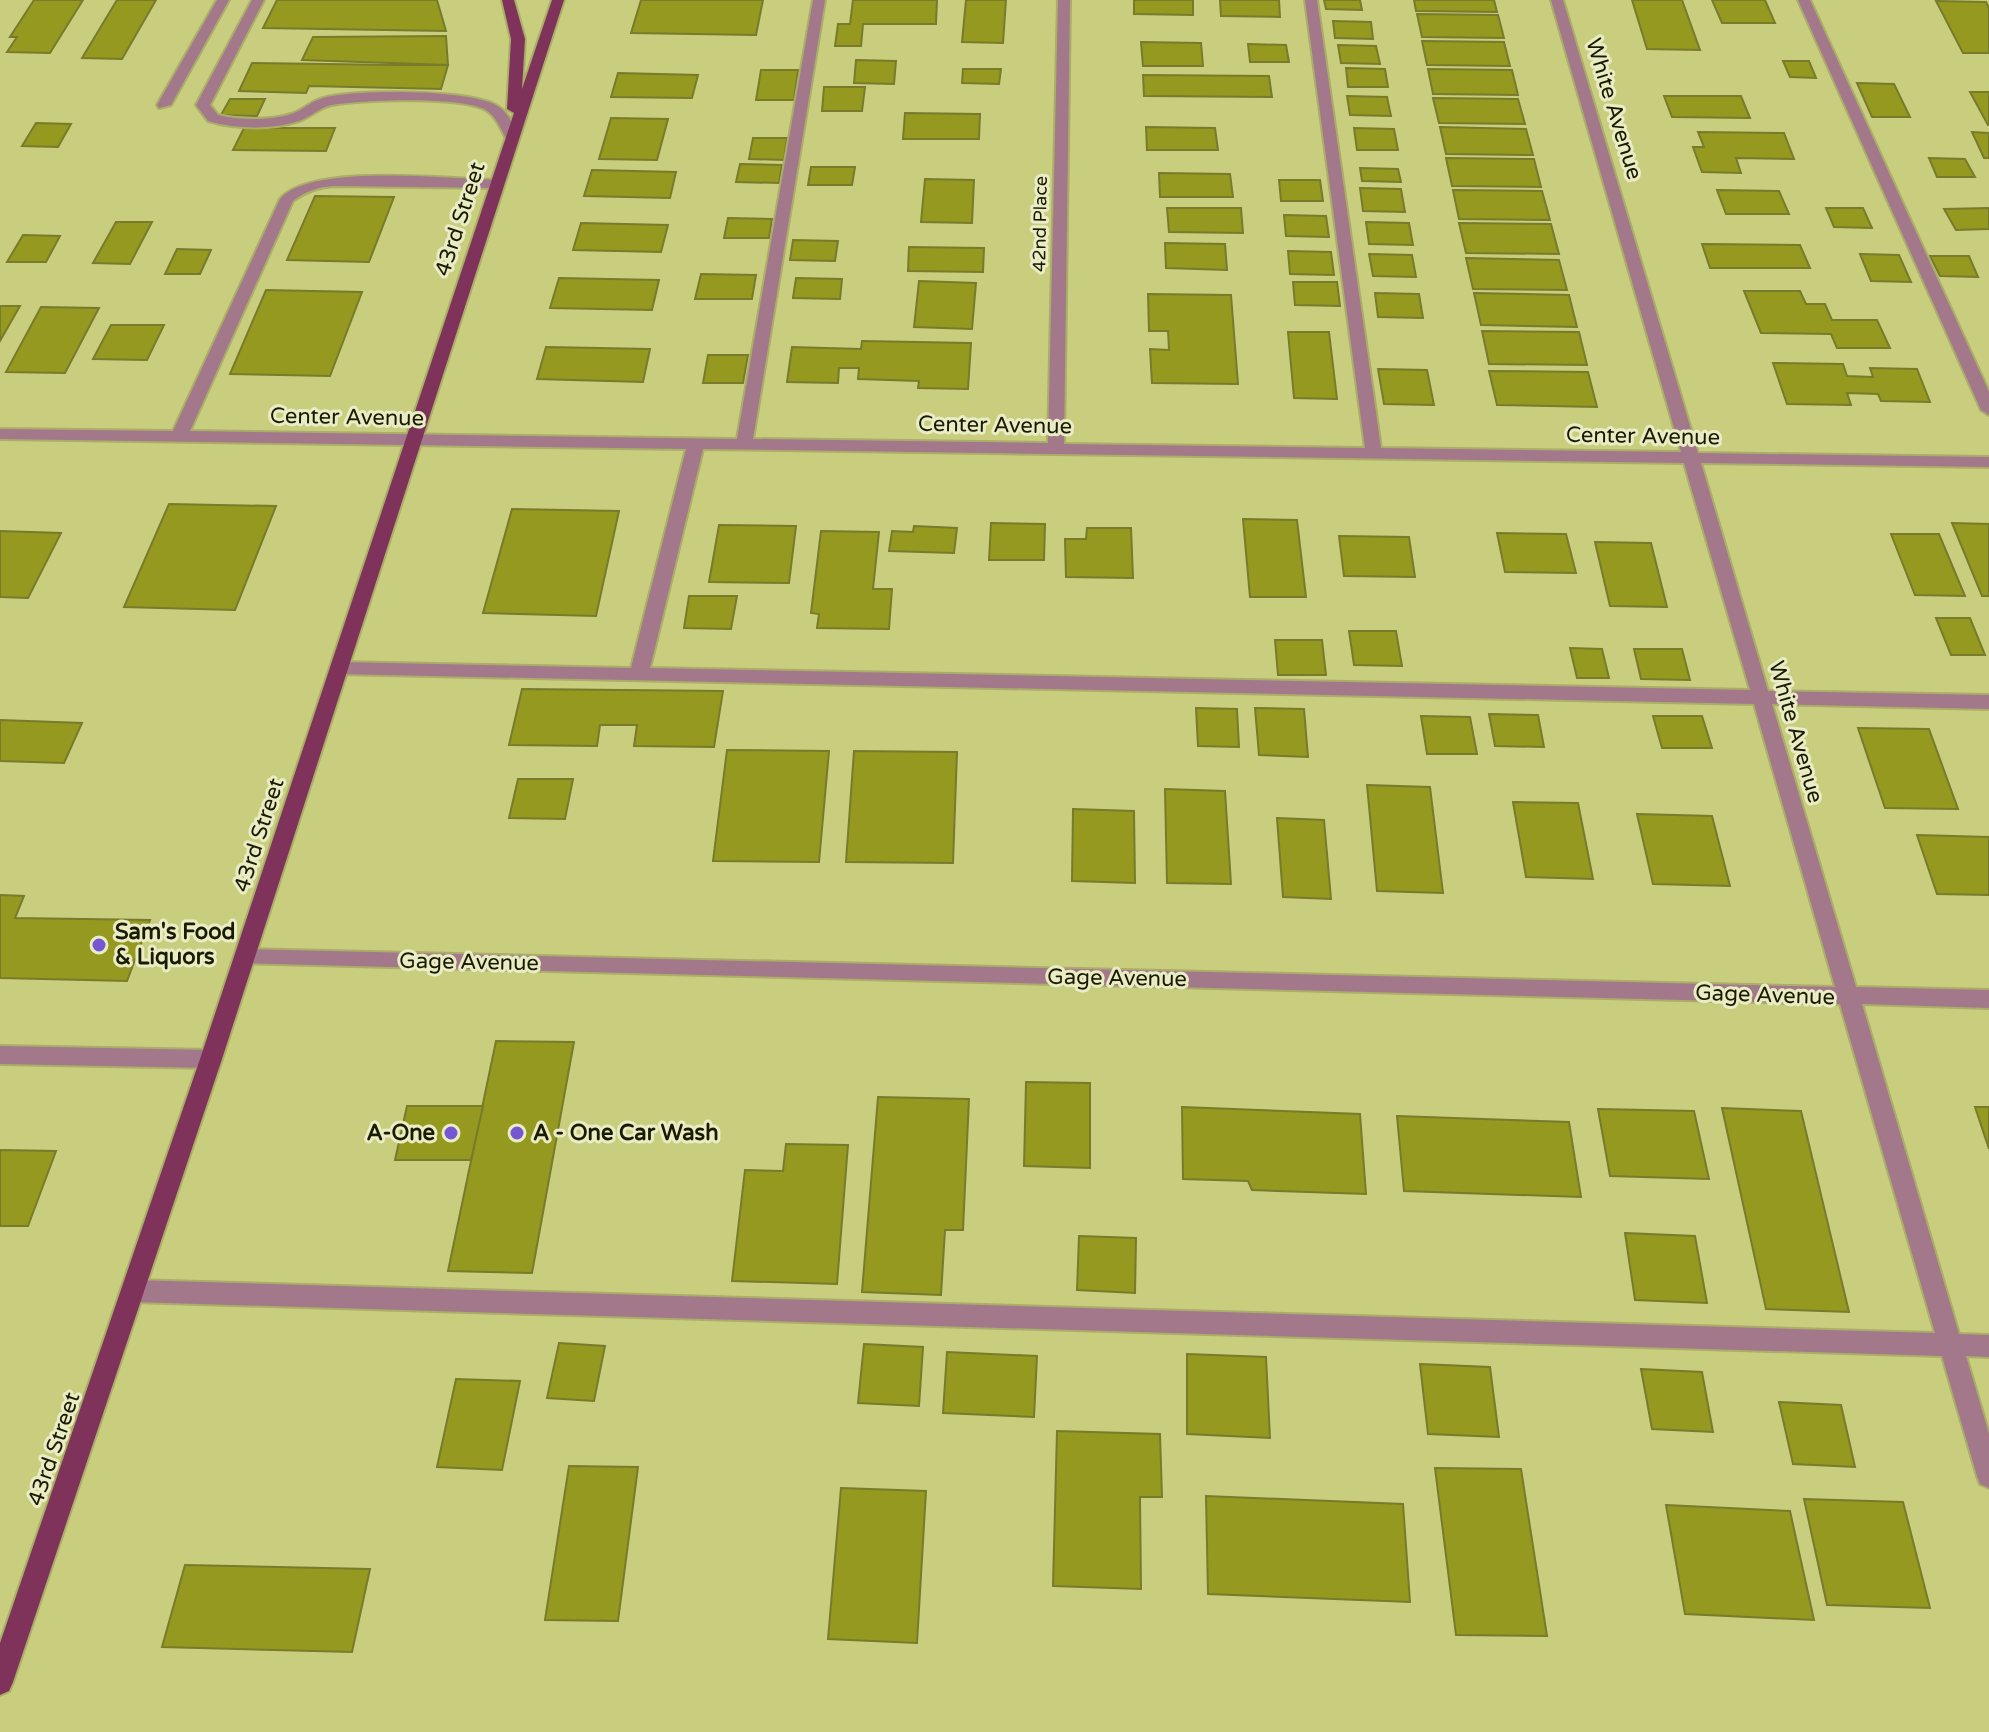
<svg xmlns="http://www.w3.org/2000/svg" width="1989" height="1732" viewBox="0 0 1989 1732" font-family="'Varela Round',sans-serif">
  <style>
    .building { fill: #959920; stroke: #777b2b; stroke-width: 2 }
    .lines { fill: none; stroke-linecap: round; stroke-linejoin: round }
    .minor-casing { stroke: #aaae68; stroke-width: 4 }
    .major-casing { stroke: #aaae68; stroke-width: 4 }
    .minor { fill: #a4788b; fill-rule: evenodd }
    .major { fill: #7f335a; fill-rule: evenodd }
    .poi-dot { fill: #7757d1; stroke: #e9ecc5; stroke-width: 3 }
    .labels { text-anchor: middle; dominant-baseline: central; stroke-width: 6; stroke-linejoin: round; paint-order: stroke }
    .far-street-label { font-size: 18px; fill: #1b1b00; stroke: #e9ecc5 }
    .street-label { font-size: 22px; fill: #1b1b00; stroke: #e9ecc5 }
    .poi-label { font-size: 22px; font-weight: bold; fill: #1b1b00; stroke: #e9ecc5; text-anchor: start }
  </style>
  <rect width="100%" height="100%" fill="#c9ce7f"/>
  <g class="building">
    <polygon points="34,0 83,0 50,53 7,52 17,37 10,37"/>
    <polygon points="117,0 156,0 122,59 82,58"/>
    <polygon points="277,0 437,0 446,31 263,28"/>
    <polygon points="641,0 763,0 756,35 631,33"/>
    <polygon points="853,0 937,0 936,24 863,24 861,46 835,46 838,24 850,24"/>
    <polygon points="966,0 1006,0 1003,43 962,42"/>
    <polygon points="1134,0 1193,0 1193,15 1134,14"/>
    <polygon points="1220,0 1279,0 1280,17 1221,16"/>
    <polygon points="1324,0 1360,0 1362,10 1326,9"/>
    <polygon points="1414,0 1494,0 1497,12 1416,11"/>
    <polygon points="1632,0 1682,0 1700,50 1647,49"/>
    <polygon points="1712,0 1765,0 1775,23 1722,23"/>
    <polygon points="1936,1 1986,2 1989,8 1989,53 1963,53"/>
    <polygon points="1417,14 1498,15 1504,38 1422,37"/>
    <polygon points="1333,21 1371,22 1373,39 1335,38"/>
    <polygon points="446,36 448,65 302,60 313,37"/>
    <polygon points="1422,41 1504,42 1510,66 1427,65"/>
    <polygon points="1141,42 1201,43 1203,66 1143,66"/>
    <polygon points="1248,44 1286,45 1289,62 1250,62"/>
    <polygon points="1338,45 1376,46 1380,64 1341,63"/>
    <polygon points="856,60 896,61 894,84 854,83"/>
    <polygon points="1783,61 1809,61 1816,78 1790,77"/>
    <polygon points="252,63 397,65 448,65 441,89 309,86 306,93 239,91"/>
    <polygon points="1346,68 1385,69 1388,87 1348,87"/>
    <polygon points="963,69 1001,69 999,84 962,83"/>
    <polygon points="1428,69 1512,70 1518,95 1433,94"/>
    <polygon points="761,70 798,70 794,100 756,100"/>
    <polygon points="618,73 698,75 692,98 611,97"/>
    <polygon points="1143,75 1269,76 1272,97 1144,96"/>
    <polygon points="1857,83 1894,84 1910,117 1872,117"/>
    <polygon points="824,87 865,87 862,111 822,111"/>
    <polygon points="1970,92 1989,92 1989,125 1988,125"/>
    <polygon points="1347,96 1387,97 1391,116 1350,115"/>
    <polygon points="1664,96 1741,96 1750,118 1672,117"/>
    <polygon points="1433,98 1518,99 1525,124 1439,123"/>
    <polygon points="230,99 265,99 257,116 221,115"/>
    <polygon points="905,113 980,114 979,139 903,139"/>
    <polygon points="611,118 668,119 657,160 599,159"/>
    <polygon points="36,123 71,124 58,147 22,146"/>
    <polygon points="1146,127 1215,128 1218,150 1147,150"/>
    <polygon points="1440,127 1526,129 1533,155 1446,154"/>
    <polygon points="244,128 335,128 326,151 233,150"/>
    <polygon points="1354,128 1394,129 1398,150 1357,150"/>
    <polygon points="1698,132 1784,133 1794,159 1736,158 1741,173 1702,172 1693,147 1704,147"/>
    <polygon points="1972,132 1989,133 1989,158 1984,158"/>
    <polygon points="753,138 787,138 784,160 749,159"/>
    <polygon points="1446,158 1534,159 1541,187 1452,186"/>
    <polygon points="1929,158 1965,159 1975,177 1937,177"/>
    <polygon points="740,164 782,165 779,183 736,182"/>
    <polygon points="811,167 855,167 852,185 808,185"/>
    <polygon points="1360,168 1398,169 1401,182 1362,181"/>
    <polygon points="592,170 676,172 670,198 584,196"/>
    <polygon points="1159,173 1230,174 1233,197 1160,197"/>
    <polygon points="925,179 974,180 972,223 921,222"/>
    <polygon points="1279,180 1320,180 1323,201 1281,201"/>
    <polygon points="1360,188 1401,189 1405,212 1363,211"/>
    <polygon points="1453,190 1542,191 1550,220 1459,219"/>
    <polygon points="1717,190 1779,191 1789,214 1726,214"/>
    <polygon points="315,196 394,197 369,262 287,260"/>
    <polygon points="1167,208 1241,208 1243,233 1169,232"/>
    <polygon points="1826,208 1863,208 1872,228 1834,227"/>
    <polygon points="1989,208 1989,229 1956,230 1944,209"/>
    <polygon points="1284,215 1326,216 1329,237 1286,236"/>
    <polygon points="728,218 772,219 769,238 724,238"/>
    <polygon points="116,222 152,222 130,264 93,263"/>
    <polygon points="1366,222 1409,223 1413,245 1369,244"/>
    <polygon points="581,223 668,225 661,252 573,250"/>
    <polygon points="1459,223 1551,224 1559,254 1466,253"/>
    <polygon points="23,235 60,236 46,262 7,262"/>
    <polygon points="793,240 838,241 835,261 790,260"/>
    <polygon points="1165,243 1225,244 1227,270 1166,268"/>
    <polygon points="1702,244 1800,245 1810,268 1710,268"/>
    <polygon points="909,247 984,248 983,272 908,271"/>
    <polygon points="177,249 211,250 200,274 165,274"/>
    <polygon points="1288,251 1331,252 1334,275 1290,274"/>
    <polygon points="1369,254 1412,255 1416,277 1373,276"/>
    <polygon points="1860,254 1899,255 1911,282 1871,281"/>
    <polygon points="1930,256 1969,256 1978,277 1940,276"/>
    <polygon points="1466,258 1559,260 1567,290 1473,289"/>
    <polygon points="701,274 756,275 752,299 695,299"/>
    <polygon points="559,278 659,280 652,310 550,308"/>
    <polygon points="796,278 842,279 840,299 793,298"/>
    <polygon points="919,281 976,283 972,329 914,327"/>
    <polygon points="1293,282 1337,282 1340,306 1295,305"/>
    <polygon points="266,290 362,292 330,376 230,374"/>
    <polygon points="1744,291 1800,291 1806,304 1825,304 1832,320 1877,320 1890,348 1837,348 1831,334 1761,333"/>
    <polygon points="1375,293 1419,294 1423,318 1378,317"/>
    <polygon points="1474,293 1569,295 1577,327 1481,325"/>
    <polygon points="1148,294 1231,295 1238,384 1152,383 1150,349 1169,350 1168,331 1149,331"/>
    <polygon points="0,306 20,306 0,341"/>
    <polygon points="41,307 99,308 65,373 6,372"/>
    <polygon points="111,325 164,325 147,360 93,359"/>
    <polygon points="1482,331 1579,332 1587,365 1489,364"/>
    <polygon points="1288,332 1329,332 1337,399 1294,398"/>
    <polygon points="862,341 971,343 968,389 918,388 919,381 858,379 859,368 839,368 838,383 787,382 792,347 861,349"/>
    <polygon points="546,347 650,349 643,382 537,379"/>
    <polygon points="708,355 748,355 743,383 703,383"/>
    <polygon points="1773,363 1843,364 1847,376 1873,377 1870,368 1917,369 1930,402 1881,401 1878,394 1847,393 1851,405 1787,404"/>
    <polygon points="1378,369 1427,370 1434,405 1384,404"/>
    <polygon points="1489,371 1588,372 1597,407 1497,405"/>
    <polygon points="169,504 276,506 235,610 124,607"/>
    <polygon points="512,509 619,511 596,616 483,613"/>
    <polygon points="1243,519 1297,520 1306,597 1250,597"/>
    <polygon points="991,523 1045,524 1044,560 989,560"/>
    <polygon points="1952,523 1989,524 1989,596 1982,596"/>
    <polygon points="719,525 796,526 789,583 709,582"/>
    <polygon points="914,526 957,528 954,553 889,551 892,531 913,532"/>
    <polygon points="1087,528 1131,528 1133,578 1066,577 1065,539 1086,539"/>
    <polygon points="0,531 61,533 28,598 0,597"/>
    <polygon points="821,531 879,532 873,589 892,589 889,629 817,628 819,614 811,613"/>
    <polygon points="1497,533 1566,534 1576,573 1505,572"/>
    <polygon points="1891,534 1939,534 1965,596 1915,595"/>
    <polygon points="1339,536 1409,537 1415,577 1344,576"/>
    <polygon points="1595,542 1651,543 1667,607 1610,606"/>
    <polygon points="689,596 737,596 731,629 684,628"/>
    <polygon points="1936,618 1970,618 1985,655 1951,655"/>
    <polygon points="1349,631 1396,631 1402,666 1354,665"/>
    <polygon points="1275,640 1322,640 1326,675 1278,675"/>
    <polygon points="1570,648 1602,649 1609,678 1577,678"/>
    <polygon points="1634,649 1682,649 1690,680 1641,679"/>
    <polygon points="522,689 723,691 714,747 634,746 637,725 600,725 597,746 509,745"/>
    <polygon points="1196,708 1237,709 1239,747 1198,746"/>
    <polygon points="1255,708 1304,709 1308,757 1259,755"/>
    <polygon points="1489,714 1538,715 1544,747 1495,746"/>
    <polygon points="1421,716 1470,717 1477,754 1427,754"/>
    <polygon points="1653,716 1702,716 1712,748 1662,748"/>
    <polygon points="0,720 82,723 64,763 0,761"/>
    <polygon points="1858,728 1929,729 1958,809 1885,808"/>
    <polygon points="727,750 829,751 819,862 713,861"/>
    <polygon points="854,751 957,752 953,863 846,862"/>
    <polygon points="518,779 573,779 565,819 509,818"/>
    <polygon points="1367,785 1430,787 1443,893 1377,891"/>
    <polygon points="1165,789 1225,791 1231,884 1167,883"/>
    <polygon points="1513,802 1578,803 1593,879 1526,877"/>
    <polygon points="1073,809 1134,811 1135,883 1072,881"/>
    <polygon points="1637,814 1712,816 1730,886 1653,884"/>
    <polygon points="1277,818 1324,820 1331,899 1283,897"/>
    <polygon points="1917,835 1989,837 1989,895 1937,894"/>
    <polygon points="0,895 24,896 15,918 150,920 127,981 0,978"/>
    <polygon points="496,1041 574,1042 532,1273 448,1271"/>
    <polygon points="1026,1082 1090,1083 1090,1168 1024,1166"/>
    <polygon points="878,1097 969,1099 963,1230 945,1230 941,1295 862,1292"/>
    <polygon points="407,1106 483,1106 471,1160 395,1160"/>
    <polygon points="1182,1107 1360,1114 1366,1194 1252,1190 1248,1181 1183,1179"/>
    <polygon points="1975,1107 1989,1107 1989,1149"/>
    <polygon points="1722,1108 1801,1111 1849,1312 1766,1309"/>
    <polygon points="1598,1109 1694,1111 1709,1179 1610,1176"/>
    <polygon points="1397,1116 1569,1122 1581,1197 1404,1191"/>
    <polygon points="786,1144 848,1145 837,1284 732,1281 745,1170 783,1171"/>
    <polygon points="0,1150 56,1151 28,1226 0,1226"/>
    <polygon points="1625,1233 1695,1236 1707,1303 1635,1300"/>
    <polygon points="1079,1236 1136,1238 1135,1293 1077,1290"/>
    <polygon points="559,1343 605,1346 594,1401 547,1398"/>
    <polygon points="864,1344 923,1347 919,1406 858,1403"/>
    <polygon points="947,1352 1037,1356 1034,1417 943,1413"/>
    <polygon points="1187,1354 1266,1357 1270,1438 1187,1434"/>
    <polygon points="1420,1364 1490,1367 1499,1437 1428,1434"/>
    <polygon points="1641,1369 1702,1372 1713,1432 1652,1429"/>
    <polygon points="456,1379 520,1381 502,1470 437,1467"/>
    <polygon points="1779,1402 1841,1405 1855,1467 1793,1464"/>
    <polygon points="1057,1431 1160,1434 1162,1497 1140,1497 1141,1589 1053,1586"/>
    <polygon points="569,1466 638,1467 618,1621 545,1620"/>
    <polygon points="1435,1468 1521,1469 1547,1636 1456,1635"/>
    <polygon points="841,1488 926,1491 917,1643 828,1639"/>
    <polygon points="1206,1496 1403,1504 1410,1602 1208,1594"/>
    <polygon points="1804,1499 1903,1502 1930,1608 1827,1605"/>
    <polygon points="1666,1505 1790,1511 1814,1620 1685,1614"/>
    <polygon points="185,1565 370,1569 352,1652 162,1647"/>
  </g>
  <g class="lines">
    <g class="minor-casing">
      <g id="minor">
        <polygon points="217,0 229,0 171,105 159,108 157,105"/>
        <path d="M252,0H264L210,105L218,115C239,120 269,121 291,114C302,111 311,101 323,98C353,89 475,89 499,107C509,114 514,126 519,137L512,141L507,140C501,130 497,117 486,110C459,96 364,100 332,105C320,107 311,117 299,121C272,130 235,129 208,121L196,105Z"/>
        <path d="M813,0H825L753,439L1048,443L1058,0H1070L1064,444L1365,448L1305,0H1317L1381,448L1681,452L1551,0H1563L1698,453L1989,457V467L1701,463L1768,691L1989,695V709L1772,704L1856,987L1989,990V1008L1862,1004L1959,1334L1989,1335V1357L1966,1356L1989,1434V1488L1980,1484L1977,1476L1942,1356L133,1302L125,1298L121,1291L125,1284L133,1280L1935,1333L1840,1004L238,963L235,957L238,951L245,949L1835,987L1754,704L339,674L330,668L339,662L631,668L686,449L0,439V429L173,431L280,199C311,163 448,179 497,180L504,184L497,188L334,186C318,187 306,191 293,201L190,431L737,439ZM703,449L1684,463L1750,690L650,668Z"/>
        <polygon points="1798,0 1810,0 1989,392 1989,415 1981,410"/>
        <polygon points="0,1046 211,1050 219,1053 222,1059 219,1065 211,1068 0,1064"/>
      </g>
    </g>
    <g class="major-casing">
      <polygon id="major" points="502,0 514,0 525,39 522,89 552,0 564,0 222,1059 13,1682 9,1691 0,1695 0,1643 200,1059 514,113 507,109 511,39"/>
    </g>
    <use href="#minor" class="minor"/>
    <use href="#major" class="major"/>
  </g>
  <g class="poi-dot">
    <circle cx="99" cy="945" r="8"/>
    <circle cx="451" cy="1133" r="8"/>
    <circle cx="517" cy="1133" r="8"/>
  </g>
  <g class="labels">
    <g class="far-street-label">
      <text transform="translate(1040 224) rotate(-89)">42nd Place</text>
    </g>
    <g class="street-label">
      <text transform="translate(1614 109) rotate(73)">White Avenue</text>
      <text transform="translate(460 219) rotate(-72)">43rd Street</text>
      <text transform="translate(347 417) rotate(1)">Center Avenue</text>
      <text transform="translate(995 425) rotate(1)">Center Avenue</text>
      <text transform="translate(1643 436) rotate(1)">Center Avenue</text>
      <text transform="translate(1796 732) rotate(74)">White Avenue</text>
      <text transform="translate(259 835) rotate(-72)">43rd Street</text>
      <text transform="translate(469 962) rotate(1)">Gage Avenue</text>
      <text transform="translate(1117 978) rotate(1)">Gage Avenue</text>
      <text transform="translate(1765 995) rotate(2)">Gage Avenue</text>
      <text transform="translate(54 1449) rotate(-71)">43rd Street</text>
    </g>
    <g class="poi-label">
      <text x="115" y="932">Sam's Food<tspan x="115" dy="25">&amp; Liquors</tspan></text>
      <text x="435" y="1133" text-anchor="end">A-One</text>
      <text x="533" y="1133">A - One Car Wash</text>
    </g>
  </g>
</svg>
